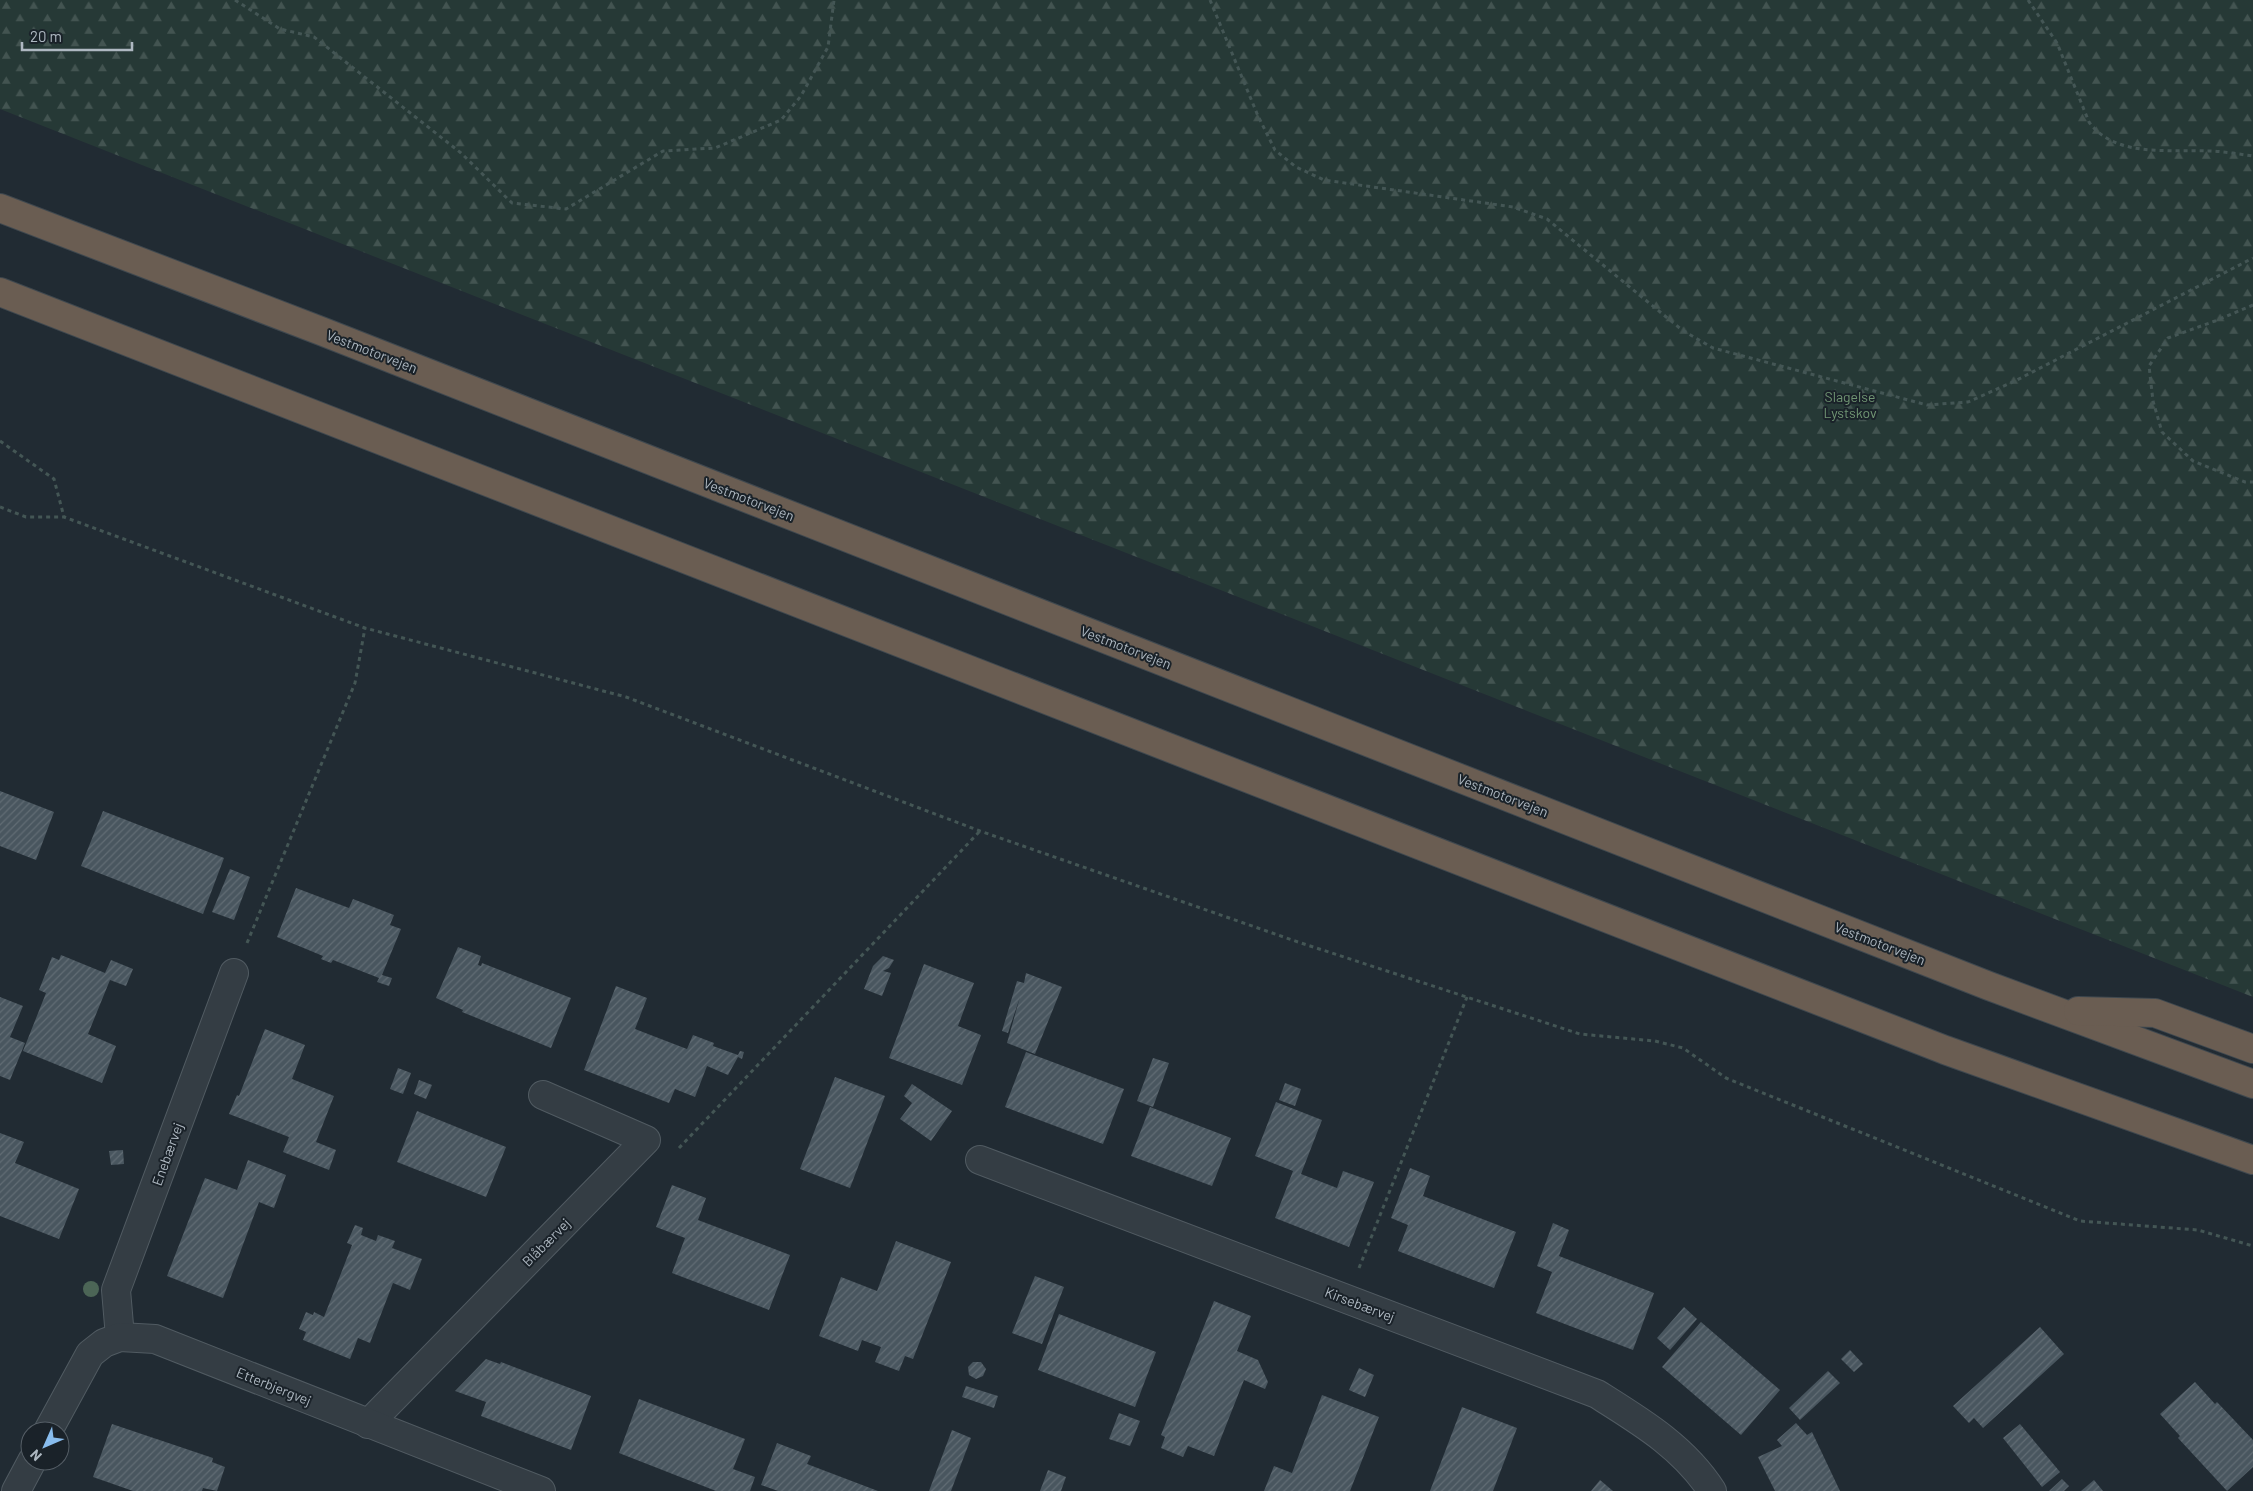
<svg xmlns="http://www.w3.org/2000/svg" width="2253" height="1491" viewBox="0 0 2253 1491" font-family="Barlow,sans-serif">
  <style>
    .forest { fill: url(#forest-firs) }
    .building { fill: url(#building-hatch) }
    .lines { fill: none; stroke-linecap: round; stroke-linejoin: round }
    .minor-casing { stroke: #515b62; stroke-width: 30 }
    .motorway-casing { stroke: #3f484f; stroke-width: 30 }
    .path { stroke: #445655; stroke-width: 3; stroke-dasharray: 4 4; stroke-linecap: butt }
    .minor { stroke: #343d44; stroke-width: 28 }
    .motorway { stroke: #6a5d52; stroke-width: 28 }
    .tree { fill: #4c6556 }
    .labels { text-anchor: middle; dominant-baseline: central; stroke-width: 4; stroke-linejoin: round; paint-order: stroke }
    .street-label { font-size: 14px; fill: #aeb8c1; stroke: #1a2229 }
    .park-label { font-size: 14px; fill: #709573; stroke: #1a2229 }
  </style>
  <defs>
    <pattern id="forest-firs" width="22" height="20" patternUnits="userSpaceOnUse" patternTransform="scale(1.25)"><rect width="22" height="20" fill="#263936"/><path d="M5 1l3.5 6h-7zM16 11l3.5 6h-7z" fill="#435451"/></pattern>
    <pattern id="building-hatch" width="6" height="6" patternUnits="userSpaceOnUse" patternTransform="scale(1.25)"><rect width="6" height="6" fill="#49565f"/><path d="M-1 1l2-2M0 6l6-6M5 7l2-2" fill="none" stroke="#616c74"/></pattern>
  </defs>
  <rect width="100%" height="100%" fill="#212b33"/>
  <polygon class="forest" points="0,0 2253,0 2253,997 0,109"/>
  <g class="building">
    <polygon points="0,791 54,812 36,860 0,846"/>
    <polygon points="103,811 224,858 203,914 81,866"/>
    <polygon points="230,869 250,877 234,920 212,912"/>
    <polygon points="296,888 349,908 353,899 394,915 390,925 401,929 382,975 392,978 389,986 377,982 379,978 333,960 331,963 321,959 323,956 277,937"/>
    <polygon points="458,947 481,956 478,965 481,966 482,963 571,998 551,1048 462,1012 463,1010 436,998"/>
    <polygon points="61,955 105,973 111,960 133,969 126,986 110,980 88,1034 116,1046 102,1083 23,1051 46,993 39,990 52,957 59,960"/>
    <polygon points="883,956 894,960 889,968 883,971 891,973 882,996 864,989 873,966"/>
    <polygon points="924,964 974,983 958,1026 981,1035 962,1085 889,1058"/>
    <polygon points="1026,973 1062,987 1035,1054 1007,1043 1020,997 1008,1033 1002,1031 1017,981 1024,983"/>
    <polygon points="616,986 647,998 635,1029 687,1049 693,1035 714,1043 713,1046 738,1055 740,1051 744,1052 742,1059 738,1057 728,1075 707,1066 695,1097 675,1089 669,1103 584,1070"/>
    <polygon points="0,997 23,1006 10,1037 25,1043 10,1080 0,1076"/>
    <polygon points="265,1029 305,1045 292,1079 334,1096 316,1142 336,1150 329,1170 283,1152 289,1137 229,1114 237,1095 239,1096"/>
    <polygon points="1026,1052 1124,1089 1103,1144 1005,1107"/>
    <polygon points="1153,1058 1169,1063 1153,1107 1137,1101"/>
    <polygon points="398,1068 411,1073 403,1094 390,1089"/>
    <polygon points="835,1077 885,1096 850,1188 800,1169"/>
    <polygon points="419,1080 432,1085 426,1099 414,1094"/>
    <polygon points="1285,1083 1301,1089 1295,1106 1279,1100"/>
    <polygon points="912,1084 952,1111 931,1141 900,1119 912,1103 904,1096"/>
    <polygon points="1276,1102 1322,1120 1301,1174 1337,1188 1343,1171 1374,1182 1349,1247 1275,1218 1293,1171 1255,1156"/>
    <polygon points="1150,1107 1231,1138 1212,1186 1131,1156"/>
    <polygon points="417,1111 506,1147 486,1197 397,1162"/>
    <polygon points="0,1133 24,1142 15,1163 79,1189 59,1239 0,1216"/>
    <polygon points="123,1150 124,1164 111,1165 109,1151"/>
    <polygon points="248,1160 286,1175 274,1208 259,1202 223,1298 167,1276 205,1178 237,1190"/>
    <polygon points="1410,1168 1430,1176 1423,1196 1516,1232 1494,1288 1398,1251 1408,1225 1391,1218"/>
    <polygon points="672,1185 706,1198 698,1220 790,1255 769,1310 672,1273 685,1238 656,1227"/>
    <polygon points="1553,1223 1569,1230 1559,1256 1654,1293 1633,1350 1536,1313 1552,1272 1537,1266"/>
    <polygon points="355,1225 363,1228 361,1235 376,1241 378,1235 395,1241 392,1248 422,1259 410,1290 393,1283 370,1343 358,1338 350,1359 303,1340 306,1332 299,1329 306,1312 313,1315 314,1312 324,1317 352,1245 347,1243"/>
    <polygon points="896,1241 951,1262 913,1359 905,1356 899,1371 875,1362 881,1347 862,1340 858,1351 819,1336 841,1277 877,1291"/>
    <polygon points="1035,1276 1064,1287 1042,1344 1012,1333"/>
    <polygon points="1214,1301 1251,1316 1237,1351 1258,1360 1268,1382 1265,1389 1244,1380 1214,1456 1188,1446 1183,1457 1161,1448 1165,1437 1161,1435"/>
    <polygon points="1684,1307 1697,1319 1670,1350 1657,1338"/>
    <polygon points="1059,1314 1156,1352 1135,1407 1038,1370"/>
    <polygon points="1701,1322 1780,1390 1741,1435 1662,1367"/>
    <polygon points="2040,1327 2064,1354 1983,1428 1974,1418 1969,1423 1953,1406"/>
    <polygon points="1850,1350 1863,1364 1854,1372 1841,1359"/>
    <polygon points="486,1359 500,1364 501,1362 591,1396 571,1450 481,1416 486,1402 455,1391"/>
    <polygon points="973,1362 981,1362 986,1369 983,1376 976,1379 969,1375 968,1367"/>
    <polygon points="1359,1368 1374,1375 1365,1397 1349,1390"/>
    <polygon points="1828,1371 1840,1383 1800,1420 1789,1408"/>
    <polygon points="2195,1382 2215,1404 2217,1402 2253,1440 2253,1467 2227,1491 2178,1438 2180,1436 2160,1414"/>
    <polygon points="966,1386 998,1396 994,1408 962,1397"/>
    <polygon points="1322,1395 1379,1417 1350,1491 1264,1491 1274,1466 1292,1473"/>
    <polygon points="639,1399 745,1439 733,1469 755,1477 750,1491 716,1491 619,1453"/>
    <polygon points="1462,1407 1517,1428 1493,1491 1430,1491"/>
    <polygon points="1119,1413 1140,1421 1130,1446 1109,1439"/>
    <polygon points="1796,1423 1807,1435 1812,1432 1840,1491 1775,1491 1758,1457 1782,1446 1777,1440"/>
    <polygon points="112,1424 213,1458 212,1462 225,1467 217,1491 203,1488 202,1491 133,1491 93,1477"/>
    <polygon points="2020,1424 2060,1472 2042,1487 2003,1438"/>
    <polygon points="952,1430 971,1438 951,1491 929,1491"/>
    <polygon points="777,1443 811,1456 807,1464 878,1491 778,1491 761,1485"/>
    <polygon points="1048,1470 1066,1477 1061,1491 1040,1491"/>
    <polygon points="2062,1479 2069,1486 2064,1491 2049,1491"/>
    <polygon points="1600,1480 1613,1491 1591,1491"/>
    <polygon points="2094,1480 2103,1491 2081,1491"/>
  </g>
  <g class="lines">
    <g class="minor-casing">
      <g id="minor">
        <path d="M980,1160L1597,1394C1640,1421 1684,1447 1712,1491"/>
        <polyline points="120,1337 116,1290 234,973"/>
        <polyline points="368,1424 646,1140 543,1095"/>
        <polyline points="48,1431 90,1354 104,1343 120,1337 155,1339 541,1491"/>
        <polyline points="16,1491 32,1461"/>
      </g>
    </g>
    <g class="motorway-casing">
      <g id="motorway">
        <polyline points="0,208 321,331 1989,986 2253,1084"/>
        <polyline points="0,292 1945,1050 2253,1160"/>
        <polyline points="2078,1011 2155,1013 2253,1049"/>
      </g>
    </g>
    <g class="path">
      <polyline points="235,0 280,29 314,37 461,153 512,203 566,209 663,151 715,148 781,120 801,96 828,47 834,0"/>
      <polyline points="1210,0 1258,116 1275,150 1296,167 1324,180 1513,207 1547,219 1682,330 1713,348 1927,405 1968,402 2015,381 2253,258"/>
      <path d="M2028,0L2057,43L2089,122C2115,158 2168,149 2207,151C2222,151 2238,154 2253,156"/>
      <polyline points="2253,305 2215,321 2168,338 2149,366 2153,401 2162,432 2193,461 2245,482 2253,482"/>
      <polyline points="0,441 54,479 64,517"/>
      <polyline points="0,507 26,517 64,517 365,628 626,697 980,831 1298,942 1580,1034 1655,1041 1683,1048 1726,1078 2080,1221 2198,1230 2253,1246"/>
      <polyline points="247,943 355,683 365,628"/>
      <polyline points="679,1148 980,831"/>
      <polyline points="1359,1268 1467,997"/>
    </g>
    <use href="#minor" class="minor"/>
    <use href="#motorway" class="motorway"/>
  </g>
  <circle class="tree" cx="91" cy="1289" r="8"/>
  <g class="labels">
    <g class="street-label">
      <text transform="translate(372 351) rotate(21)">Vestmotorvejen</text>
      <text transform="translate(749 499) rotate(21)">Vestmotorvejen</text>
      <text transform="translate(1126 647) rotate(21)">Vestmotorvejen</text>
      <text transform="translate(1503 795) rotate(21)">Vestmotorvejen</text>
      <text transform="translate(1880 943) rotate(21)">Vestmotorvejen</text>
      <text transform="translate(167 1154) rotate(-70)">Enebærvej</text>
      <text transform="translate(546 1242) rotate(-45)">Blåbærvej</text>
      <text transform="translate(1360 1304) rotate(21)">Kirsebærvej</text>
      <text transform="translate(274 1386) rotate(22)">Etterbjergvej</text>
    </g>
    <g class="park-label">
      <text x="1850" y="396">Slagelse<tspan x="1850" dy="16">Lystskov</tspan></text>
    </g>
  </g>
  <g transform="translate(45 1446) rotate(225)"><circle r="24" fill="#1a2229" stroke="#555e66"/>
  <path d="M0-4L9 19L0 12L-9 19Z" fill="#88bced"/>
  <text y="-8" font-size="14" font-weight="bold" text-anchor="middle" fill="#aeb8c1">N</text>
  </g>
  <path d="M22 42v8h110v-8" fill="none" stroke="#aeb8c1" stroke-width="2.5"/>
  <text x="30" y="42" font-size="15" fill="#aeb8c1" stroke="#1a2229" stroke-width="4" paint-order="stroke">20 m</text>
</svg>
